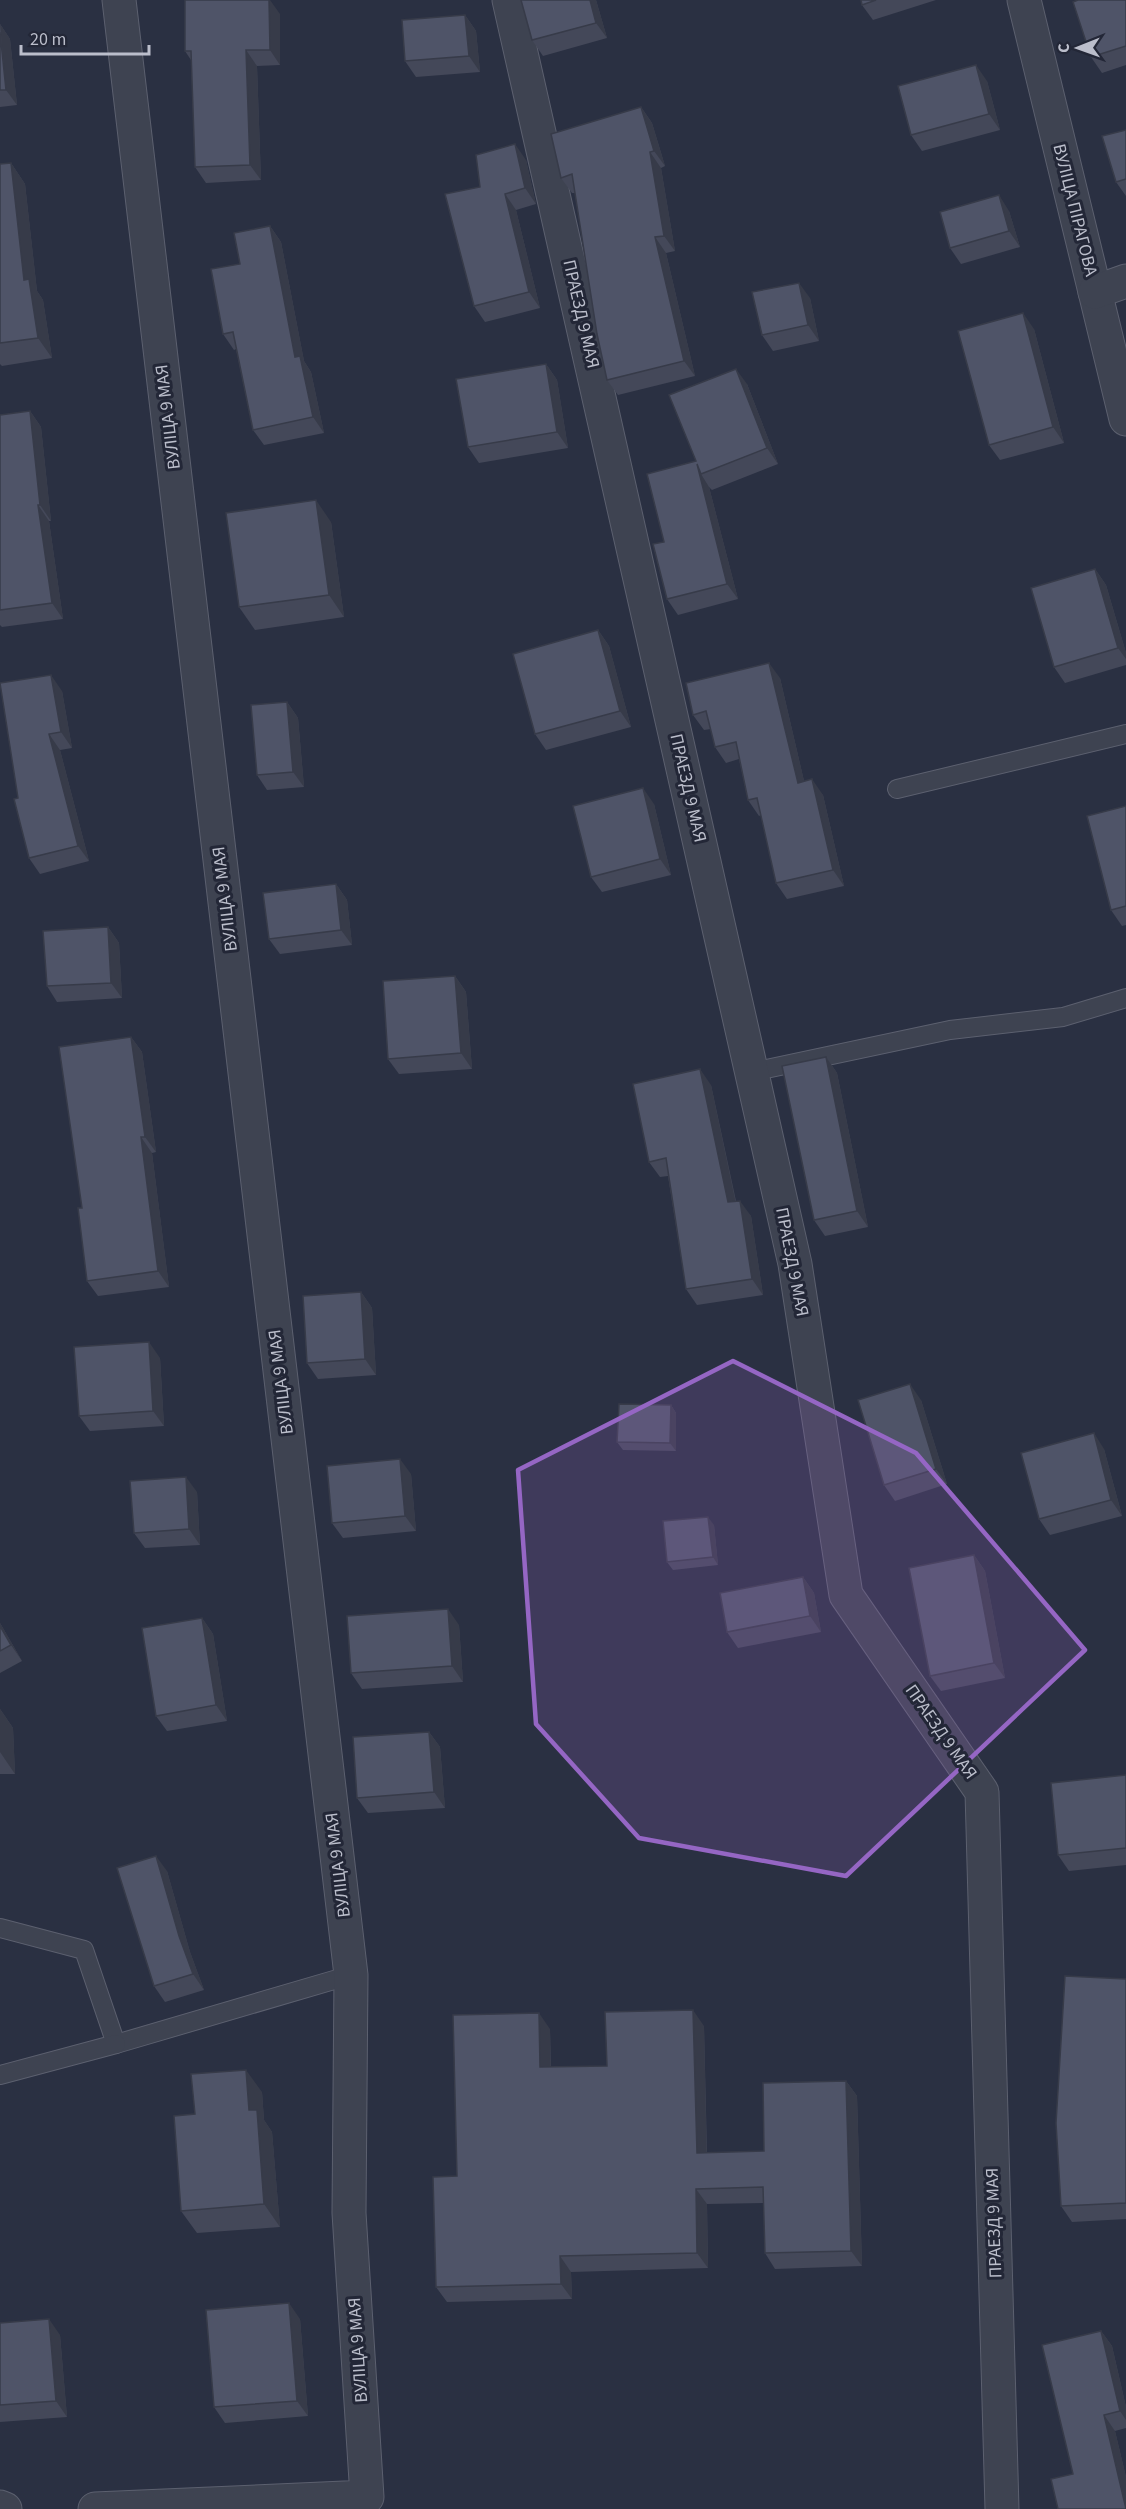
<svg xmlns="http://www.w3.org/2000/svg" width="1126" height="2509" viewBox="0 0 1126 2509" font-family="'Source Sans 3',sans-serif">
  <style>
    .lines { fill: none; stroke-linecap: round; stroke-linejoin: round }
    .service-casing { stroke: #5c606f; stroke-width: 20 }
    .minor-casing { stroke: #5c606f; stroke-width: 35 }
    .service { stroke: #3e4351; stroke-width: 18 }
    .minor { stroke: #3e4351; stroke-width: 33 }
    .wall { fill: #444859 }
    .shaded-wall { fill: #373b49 }
    .building { fill: #4f5468; stroke: #373b49; stroke-width: 1.5 }
    .marked { fill: #9566c4; fill-opacity: 0.2; stroke: #9566c4; stroke-width: 4.5; stroke-linejoin: round }
    .labels { text-anchor: middle; dominant-baseline: central; stroke-width: 6; stroke-linejoin: round; paint-order: stroke }
    .street-label { font-size: 18px; fill: #bbbecb; stroke: #232737 }
  </style>
  <rect width="100%" height="100%" fill="#2a3042"/>
  <g class="lines">
    <g class="service-casing">
      <g id="service">
        <polyline points="897,789 1126,734"/>
        <polyline points="752,1072 950,1030 1063,1017 1126,998"/>
        <polyline points="0,1928 84,1950 116,2044 351,1975"/>
        <polyline points="0,2075 116,2044"/>
      </g>
    </g>
    <g class="minor-casing">
      <g id="minor">
        <polyline points="509,0 795,1264 846,1595 982,1792 1002,2509"/>
        <polyline points="1024,0 1126,419"/>
        <polyline points="1095,292 1126,281"/>
        <polyline points="0,2507 5,2509"/>
        <polyline points="95,2509 367,2497 349,2213 351,1975 119,0"/>
      </g>
    </g>
    <use href="#service" class="service"/>
    <use href="#minor" class="minor"/>
  </g>
  <g class="wall">
    <polygon points="596,0 607,38 543,56 532,40"/>
    <polygon points="861,0 936,0 873,20 862,5"/>
    <polygon points="1126,0 1126,65 1102,73 1091,57"/>
    <polygon points="280,14 280,65 257,66 261,180 206,183 195,167 191,60 185,51"/>
    <polygon points="465,15 476,31 480,72 416,77 405,61"/>
    <polygon points="0,24 10,39 17,105 0,107"/>
    <polygon points="987,81 1000,130 922,151 911,135"/>
    <polygon points="641,107 652,123 665,166 661,168 675,251 666,253 695,376 618,395 607,380 575,193 572,193 561,178"/>
    <polygon points="1126,130 1126,196 1116,182"/>
    <polygon points="526,160 536,204 516,210 540,308 485,322 474,306 480,187"/>
    <polygon points="11,163 25,184 37,291 43,300 52,358 2,366 0,364 0,164"/>
    <polygon points="1009,211 1020,247 961,264 950,248"/>
    <polygon points="270,226 281,242 304,361 311,372 324,433 264,445 253,430 236,349 234,350 223,334 240,264"/>
    <polygon points="810,298 819,341 773,351 762,335"/>
    <polygon points="1034,329 1064,443 1000,460 989,445"/>
    <polygon points="546,364 557,380 568,448 479,463 468,447"/>
    <polygon points="747,384 778,464 712,490 709,487 738,599 678,615 667,599 664,542 696,461"/>
    <polygon points="30,411 41,427 51,521 49,521 63,619 2,627 0,625 0,415"/>
    <polygon points="331,522 344,617 255,630 239,607"/>
    <polygon points="1095,569 1106,585 1126,653 1126,665 1065,683 1054,667"/>
    <polygon points="598,630 609,646 631,727 546,750 535,734"/>
    <polygon points="780,678 804,781 823,795 844,886 787,899 776,883 761,815 759,816 748,800 739,759 726,763 715,747 711,729 704,730 693,715"/>
    <polygon points="62,691 72,748 60,750 89,861 40,874 29,858 18,798"/>
    <polygon points="287,702 298,718 304,787 267,790 257,775"/>
    <polygon points="654,804 671,875 602,892 591,877"/>
    <polygon points="1126,806 1126,925 1122,926 1111,910"/>
    <polygon points="336,884 347,900 352,945 280,954 269,939"/>
    <polygon points="108,927 119,943 122,998 57,1002 47,986"/>
    <polygon points="455,976 466,992 472,1069 399,1074 388,1059"/>
    <polygon points="131,1037 142,1052 156,1152 152,1153 169,1287 98,1296 87,1281 82,1208"/>
    <polygon points="826,1057 837,1073 868,1227 825,1236 814,1220"/>
    <polygon points="711,1085 736,1201 751,1216 763,1295 697,1305 686,1289 668,1176 660,1177 649,1162"/>
    <polygon points="361,1292 372,1308 376,1375 318,1379 307,1363"/>
    <polygon points="160,1358 164,1426 90,1431 79,1416"/>
    <polygon points="921,1400 947,1484 895,1501 884,1485"/>
    <polygon points="671,1405 676,1413 676,1451 623,1450 617,1442"/>
    <polygon points="1104,1449 1122,1516 1050,1535 1039,1519"/>
    <polygon points="411,1474 416,1531 343,1538 332,1523"/>
    <polygon points="197,1492 200,1545 145,1548 134,1533"/>
    <polygon points="714,1525 718,1565 673,1570 667,1562"/>
    <polygon points="974,1555 985,1571 1005,1678 941,1691 930,1676"/>
    <polygon points="803,1577 814,1593 821,1632 738,1648 727,1632"/>
    <polygon points="202,1618 213,1634 227,1721 167,1731 156,1716"/>
    <polygon points="0,1623 22,1661 0,1673"/>
    <polygon points="459,1625 463,1682 362,1689 351,1673"/>
    <polygon points="0,1709 13,1728 15,1774 0,1774"/>
    <polygon points="429,1732 440,1747 445,1808 368,1813 357,1798"/>
    <polygon points="1126,1775 1126,1865 1069,1871 1058,1855"/>
    <polygon points="167,1871 190,1952 204,1990 165,2002 154,1986"/>
    <polygon points="1126,1979 1126,2219 1072,2222 1061,2206"/>
    <polygon points="704,2026 707,2153 764,2151 846,2081 857,2096 862,2266 775,2269 765,2253 764,2203 707,2204 708,2268 571,2272 572,2299 447,2302 436,2287 457,2176 550,2029 551,2067 607,2066"/>
    <polygon points="262,2092 264,2120 272,2132 280,2227 197,2233 181,2211 195,2114"/>
    <polygon points="300,2319 308,2416 225,2423 214,2407"/>
    <polygon points="0,2323 60,2335 67,2417 0,2422"/>
    <polygon points="1101,2331 1112,2346 1126,2407 1126,2428 1115,2431 1126,2477 1126,2509 1073,2474"/>
  </g>
  <g class="shaded-wall">
    <polygon points="269,0 270,0 280,14 280,65 270,50"/>
    <polygon points="590,0 596,0 607,38 596,23"/>
    <polygon points="465,15 476,31 480,72 469,56"/>
    <polygon points="0,24 10,39 17,105 6,90"/>
    <polygon points="246,50 257,66 261,180 250,165"/>
    <polygon points="976,65 987,81 1000,130 989,114"/>
    <polygon points="641,107 652,123 665,166 654,151"/>
    <polygon points="515,144 526,160 536,204 525,188"/>
    <polygon points="650,152 661,168 675,251 664,236"/>
    <polygon points="11,163 25,184 37,291 43,300 52,358 38,338 24,280"/>
    <polygon points="505,194 516,210 540,308 529,292"/>
    <polygon points="999,195 1009,211 1020,247 1009,231"/>
    <polygon points="270,226 281,242 304,361 311,372 324,433 313,417 295,357"/>
    <polygon points="655,237 666,253 695,376 684,361"/>
    <polygon points="799,283 810,298 819,341 808,325"/>
    <polygon points="1023,313 1034,329 1064,443 1053,427"/>
    <polygon points="546,364 557,380 568,448 557,432"/>
    <polygon points="736,369 747,384 778,464 767,448"/>
    <polygon points="30,411 41,427 51,521 40,505"/>
    <polygon points="697,464 701,474 709,487 738,599 727,584"/>
    <polygon points="316,500 331,522 344,617 329,595"/>
    <polygon points="38,505 49,521 63,619 52,603"/>
    <polygon points="1095,569 1106,585 1126,653 1126,659 1118,648"/>
    <polygon points="598,630 609,646 631,727 620,711"/>
    <polygon points="769,663 780,678 808,798 798,783"/>
    <polygon points="51,675 62,691 72,748 61,732"/>
    <polygon points="287,702 298,718 304,787 293,772"/>
    <polygon points="49,734 60,750 89,861 78,846"/>
    <polygon points="812,779 823,795 844,886 833,870"/>
    <polygon points="643,788 654,804 671,875 660,859"/>
    <polygon points="336,884 347,900 352,945 341,930"/>
    <polygon points="108,927 119,943 122,998 111,983"/>
    <polygon points="455,976 466,992 472,1069 461,1053"/>
    <polygon points="131,1037 142,1052 156,1152 145,1137"/>
    <polygon points="826,1057 837,1073 868,1227 857,1211"/>
    <polygon points="700,1069 711,1085 739,1218 728,1202"/>
    <polygon points="141,1137 152,1153 169,1287 158,1271"/>
    <polygon points="740,1201 751,1216 763,1295 752,1279"/>
    <polygon points="361,1292 372,1308 376,1375 365,1359"/>
    <polygon points="149,1342 160,1358 164,1426 153,1411"/>
    <polygon points="910,1384 921,1400 947,1484 936,1469"/>
    <polygon points="671,1405 676,1413 676,1451 670,1443"/>
    <polygon points="1094,1433 1104,1449 1122,1516 1111,1500"/>
    <polygon points="400,1459 411,1474 416,1531 405,1516"/>
    <polygon points="186,1477 197,1492 200,1545 189,1529"/>
    <polygon points="708,1517 714,1525 718,1565 713,1557"/>
    <polygon points="974,1555 985,1571 1005,1678 994,1663"/>
    <polygon points="803,1577 814,1593 821,1632 810,1616"/>
    <polygon points="448,1609 459,1625 463,1682 452,1666"/>
    <polygon points="202,1618 213,1634 227,1721 216,1705"/>
    <polygon points="0,1623 22,1661 11,1645 0,1626"/>
    <polygon points="0,1709 13,1728 15,1774 0,1752"/>
    <polygon points="429,1732 440,1747 445,1808 434,1792"/>
    <polygon points="156,1856 167,1871 190,1952 204,1990 193,1974 179,1936"/>
    <polygon points="693,2010 704,2026 707,2169 697,2153"/>
    <polygon points="539,2013 550,2029 551,2083 540,2067"/>
    <polygon points="246,2070 262,2092 264,2120 272,2132 280,2227 264,2204 249,2110"/>
    <polygon points="846,2081 857,2096 862,2266 851,2251"/>
    <polygon points="696,2189 707,2204 708,2268 697,2253"/>
    <polygon points="560,2256 571,2272 572,2299 561,2284"/>
    <polygon points="289,2303 300,2319 308,2416 297,2401"/>
    <polygon points="49,2319 60,2335 67,2417 56,2401"/>
    <polygon points="1101,2331 1112,2346 1126,2407 1126,2420 1120,2411"/>
    <polygon points="1104,2415 1115,2431 1126,2477 1126,2507"/>
  </g>
  <g class="building">
    <polygon points="185,0 269,0 270,50 246,50 250,165 195,167 191,51 185,51"/>
    <polygon points="521,0 590,0 596,23 532,40"/>
    <polygon points="861,0 876,0 862,5"/>
    <polygon points="1078,0 1126,0 1126,46 1091,57 1073,2"/>
    <polygon points="465,15 469,56 405,61 402,20"/>
    <polygon points="0,32 6,90 0,90"/>
    <polygon points="976,65 989,114 911,135 898,86"/>
    <polygon points="641,107 654,151 650,152 664,236 655,237 684,361 607,380 597,334 572,174 561,178 551,134"/>
    <polygon points="1126,130 1126,179 1116,182 1102,136"/>
    <polygon points="515,144 525,188 505,194 529,292 474,306 445,194 480,187 476,155"/>
    <polygon points="11,163 24,280 29,279 38,338 0,343 0,164"/>
    <polygon points="999,195 1009,231 950,248 940,212"/>
    <polygon points="270,226 295,357 300,356 313,417 253,430 233,332 223,334 211,269 240,264 234,233"/>
    <polygon points="799,283 808,325 762,335 752,292"/>
    <polygon points="1023,313 1053,427 989,445 958,331"/>
    <polygon points="546,364 557,432 468,447 456,379"/>
    <polygon points="736,369 767,448 701,474 697,464 727,584 667,599 653,544 664,542 647,474 696,461 669,395"/>
    <polygon points="30,411 40,505 38,505 52,603 0,610 0,415"/>
    <polygon points="316,500 329,595 239,607 226,513"/>
    <polygon points="1095,569 1118,648 1054,667 1031,588"/>
    <polygon points="598,630 620,711 535,734 513,654"/>
    <polygon points="769,663 798,783 812,779 833,870 776,883 757,798 748,800 736,742 715,747 706,711 693,715 686,683"/>
    <polygon points="51,675 61,732 49,734 78,846 29,858 14,799 18,798 0,683"/>
    <polygon points="287,702 293,772 257,775 251,705"/>
    <polygon points="643,788 660,859 591,877 573,806"/>
    <polygon points="1126,806 1126,906 1111,910 1087,816"/>
    <polygon points="336,884 341,930 269,939 263,893"/>
    <polygon points="108,927 111,983 47,986 43,931"/>
    <polygon points="455,976 461,1053 388,1059 383,981"/>
    <polygon points="131,1037 145,1137 141,1137 158,1271 87,1281 78,1208 82,1208 59,1047"/>
    <polygon points="826,1057 857,1211 814,1220 782,1066"/>
    <polygon points="700,1069 728,1202 740,1201 752,1279 686,1289 666,1158 649,1162 633,1084"/>
    <polygon points="361,1292 365,1359 307,1363 303,1296"/>
    <polygon points="149,1342 153,1411 79,1416 74,1347"/>
    <polygon points="910,1384 936,1469 884,1485 858,1400"/>
    <polygon points="619,1404 671,1405 670,1443 617,1442"/>
    <polygon points="1094,1433 1111,1500 1039,1519 1021,1453"/>
    <polygon points="400,1459 405,1516 332,1523 327,1466"/>
    <polygon points="186,1477 189,1529 134,1533 130,1481"/>
    <polygon points="708,1517 713,1557 667,1562 663,1521"/>
    <polygon points="974,1555 994,1663 930,1676 909,1568"/>
    <polygon points="803,1577 810,1616 727,1632 720,1593"/>
    <polygon points="448,1609 452,1666 351,1673 347,1616"/>
    <polygon points="202,1618 216,1705 156,1716 142,1628"/>
    <polygon points="0,1626 11,1645 0,1651"/>
    <polygon points="429,1732 434,1792 357,1798 353,1737"/>
    <polygon points="1126,1775 1126,1848 1058,1855 1051,1783"/>
    <polygon points="156,1856 179,1936 193,1974 154,1986 117,1868"/>
    <polygon points="1065,1976 1126,1979 1126,2203 1061,2206 1056,2123"/>
    <polygon points="693,2010 697,2153 764,2151 763,2083 846,2081 851,2251 765,2253 763,2187 696,2189 697,2253 560,2256 561,2284 436,2287 433,2177 457,2176 453,2015 539,2013 540,2067 607,2066 605,2012"/>
    <polygon points="246,2070 249,2110 257,2110 264,2204 181,2211 174,2116 195,2114 191,2074"/>
    <polygon points="289,2303 297,2401 214,2407 206,2310"/>
    <polygon points="49,2319 56,2401 0,2405 0,2323"/>
    <polygon points="1101,2331 1120,2411 1104,2415 1126,2509 1058,2509 1051,2479 1073,2474 1042,2345"/>
  </g>
  <path class="marked" d="M733,1361L916,1453L1085,1650L846,1876L639,1838L536,1724L518,1470Z"/>
  <g class="labels">
    <g class="street-label">
      <text transform="translate(1075 210) rotate(76)">ВУЛІЦА ПІРАГОВА</text>
      <text transform="translate(581 314) rotate(77)">ПРАЕЗД 9 МАЯ</text>
      <text transform="translate(168 417) rotate(-97)">ВУЛІЦА 9 МАЯ</text>
      <text transform="translate(688 788) rotate(77)">ПРАЕЗД 9 МАЯ</text>
      <text transform="translate(225 899) rotate(-97)">ВУЛІЦА 9 МАЯ</text>
      <text transform="translate(792 1262) rotate(79)">ПРАЕЗД 9 МАЯ</text>
      <text transform="translate(281 1382) rotate(-97)">ВУЛІЦА 9 МАЯ</text>
      <text transform="translate(941 1732) rotate(55)">ПРАЕЗД 9 МАЯ</text>
      <text transform="translate(338 1865) rotate(-97)">ВУЛІЦА 9 МАЯ</text>
      <text transform="translate(994 2223) rotate(-92)">ПРАЕЗД 9 МАЯ</text>
      <text transform="translate(358 2350) rotate(-94)">ВУЛІЦА 9 МАЯ</text>
    </g>
  </g>
  <g transform="translate(1078 48) rotate(269)" stroke="#232737" stroke-width="4.5" paint-order="stroke">
  <path d="M0-4.5L10 22L0 15L-10 22Z" fill="#bbbecb"/>
  <text y="-9" font-size="16" font-weight="bold" text-anchor="middle" fill="#bbbecb">С</text>
  </g>
  <path d="M21 45v9h128v-9" fill="none" stroke="#bbbecb" stroke-width="3"/>
  <text x="30" y="45" font-size="18" fill="#bbbecb" stroke="#232737" stroke-width="4.5" paint-order="stroke">20 m</text>
</svg>
